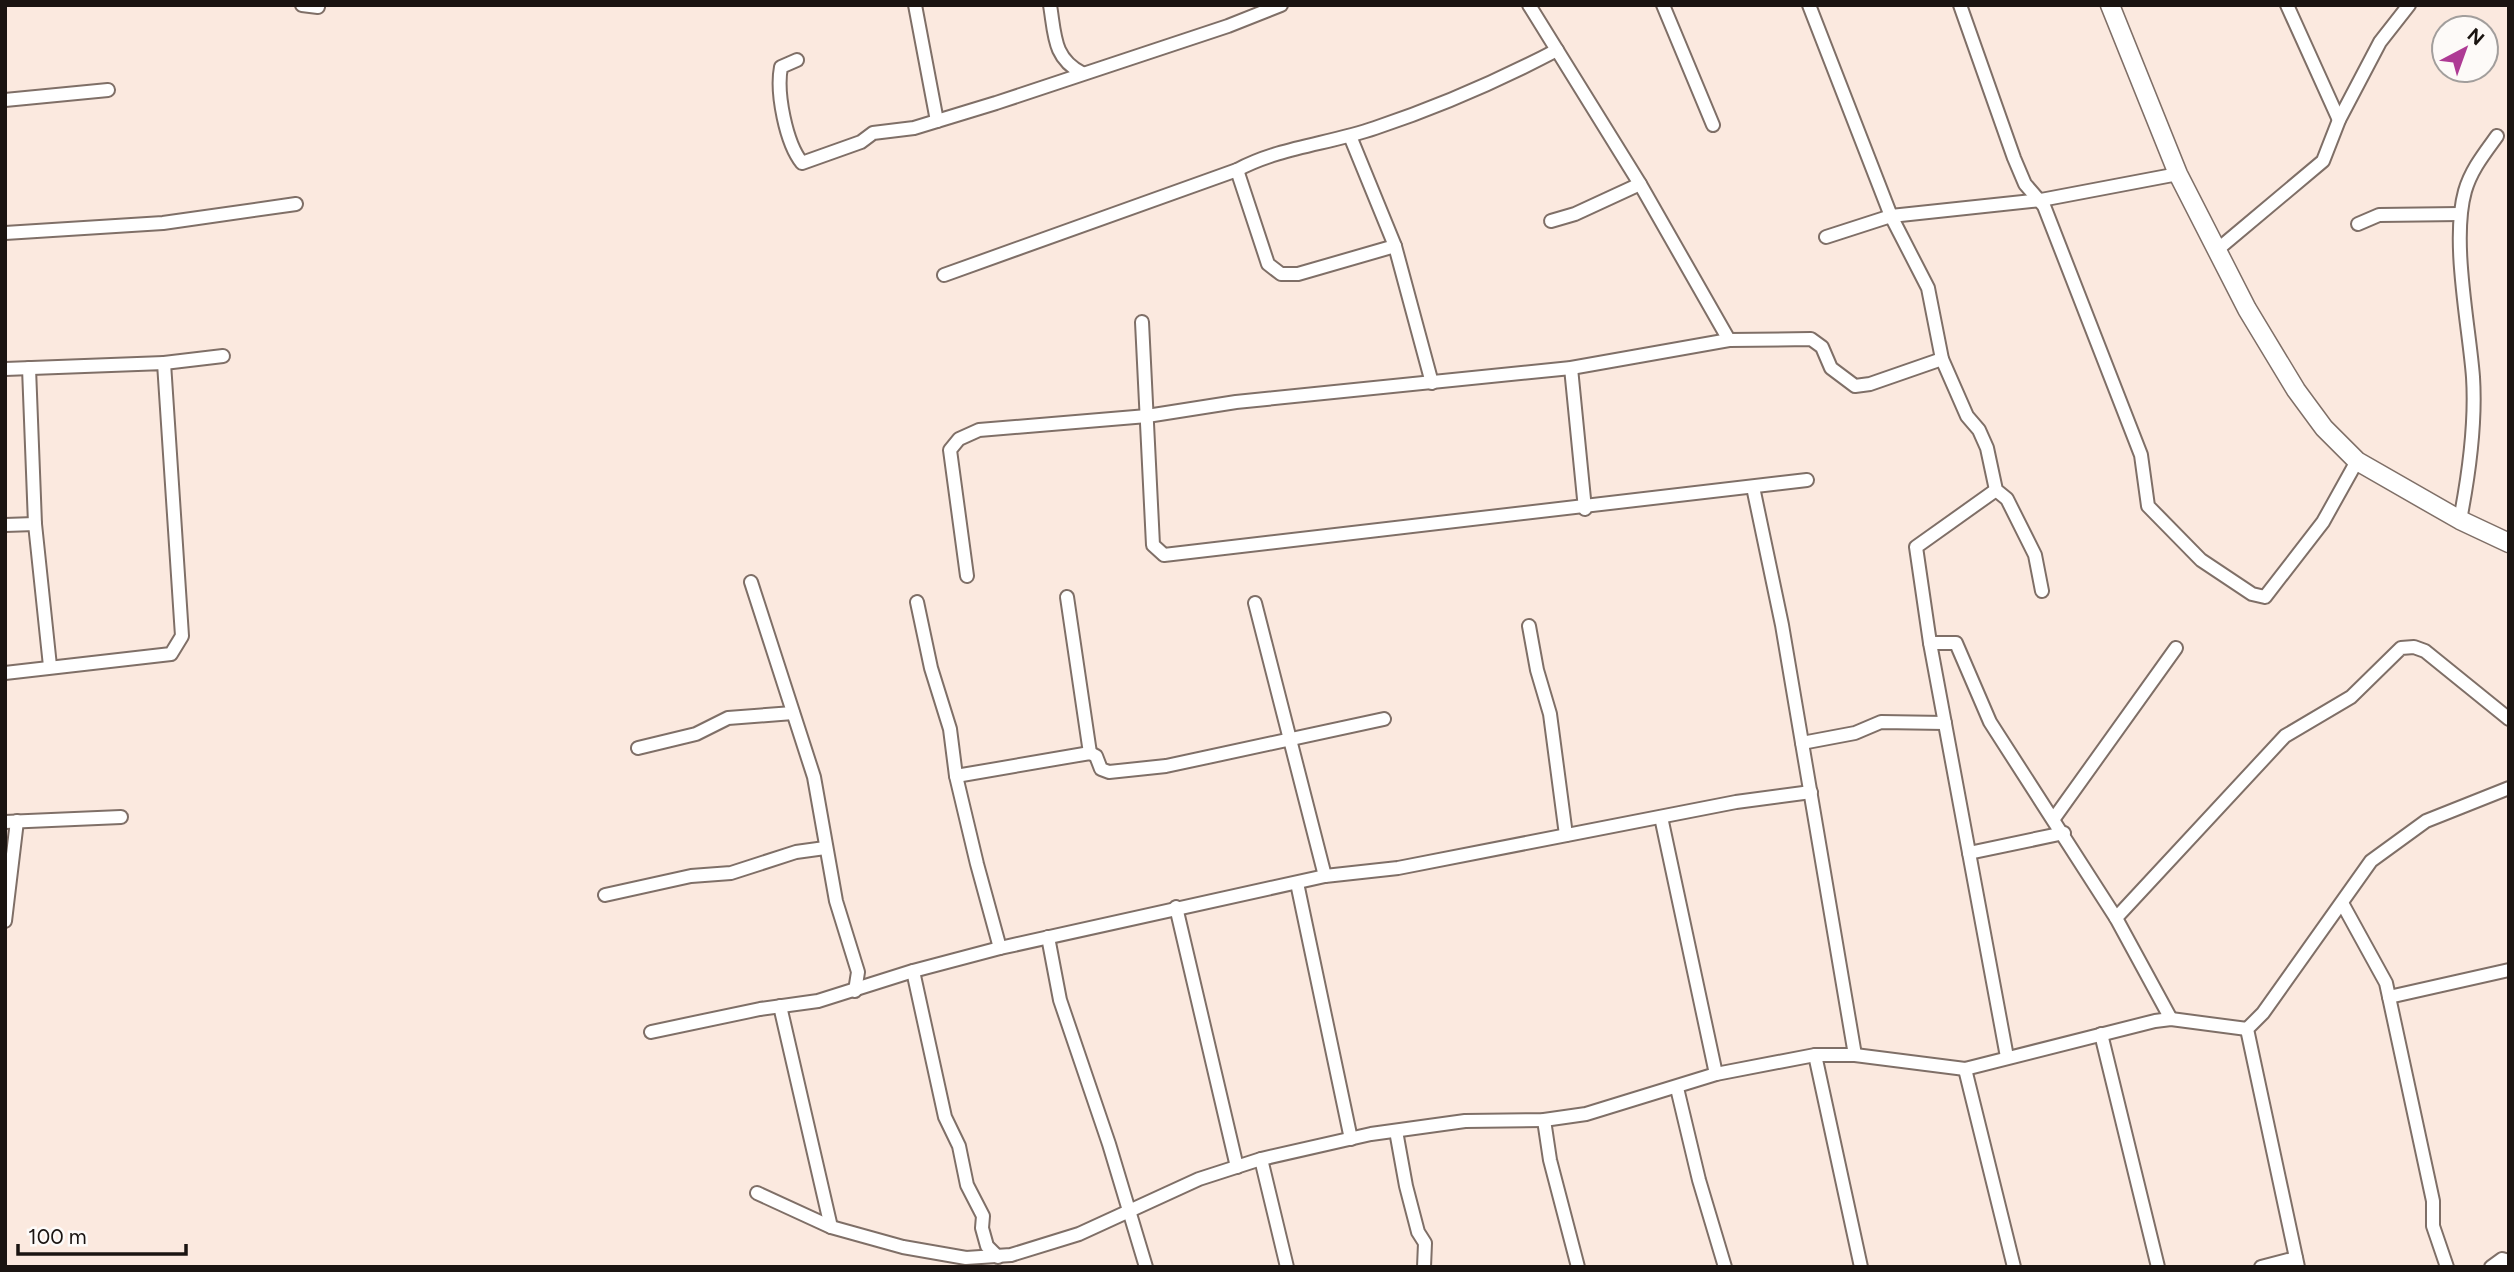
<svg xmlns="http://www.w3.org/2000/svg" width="2514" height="1272" viewBox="0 0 2514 1272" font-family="Figtree,sans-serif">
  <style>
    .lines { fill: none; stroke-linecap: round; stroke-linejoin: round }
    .street-casing { stroke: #7f6f67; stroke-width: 16 }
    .secondary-casing { stroke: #7f6f67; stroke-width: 21 }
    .street { stroke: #fff; stroke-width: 12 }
    .secondary { stroke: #fff; stroke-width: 18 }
  </style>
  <rect width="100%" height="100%" fill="#fbe9df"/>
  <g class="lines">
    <g class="street-casing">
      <g id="street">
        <polyline points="302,5 318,7"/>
        <polyline points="915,5 937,121"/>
        <path d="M1050,5C1055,35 1053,58 1082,73"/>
        <polyline points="1529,5 1640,184 1729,340"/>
        <polyline points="1663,5 1713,125"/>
        <polyline points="1809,5 1891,216 1928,288 1942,359 1967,416 1979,430 1987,448 1996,490 2007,499 2035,555 2042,591"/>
        <polyline points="1960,5 2014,158 2025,184 2044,206 2141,455 2148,506 2201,560 2252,594 2265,597 2323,522 2357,461"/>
        <polyline points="2287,5 2339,120"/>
        <path d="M797,60L781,67C776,93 786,143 802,163L861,142L873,133L914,128L996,103L1228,26L1281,5"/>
        <polyline points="5,100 108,90"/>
        <polyline points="1350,136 1395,246 1432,383"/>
        <polyline points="1237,170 1268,264 1281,274 1298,274 1395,246"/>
        <polyline points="1551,221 1575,214 1640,184"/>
        <polyline points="2358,224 2379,215 2460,214"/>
        <polyline points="5,233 163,223 296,204"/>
        <polyline points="1826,237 1891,216 2041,200 2178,174"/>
        <polyline points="2217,250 2323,161 2339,120 2380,42 2409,5"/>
        <path d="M944,275L1237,170C1280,147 1329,144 1375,128C1438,107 1498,81 1557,50"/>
        <polyline points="1142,322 1153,545 1164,555 1807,480"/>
        <polyline points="164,363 223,356"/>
        <polyline points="29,368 35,524 50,666"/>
        <polyline points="1571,368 1585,509"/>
        <polyline points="5,369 164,363 182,636 171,654 5,673"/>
        <polyline points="1753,487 1782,625 1855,1055"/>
        <polyline points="1996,490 1916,547 1930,643 2007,1057"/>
        <path d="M2460,520C2469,474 2476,424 2473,377C2469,325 2451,241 2465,191C2471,170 2484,154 2497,136"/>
        <polyline points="5,525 35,524"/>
        <polyline points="967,576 950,450 959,439 979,430 1147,416 1236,402 1571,368 1729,340 1811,339 1822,347 1831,368 1855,386 1870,384 1942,359"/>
        <polyline points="751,582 814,777 836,901 858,972 855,991"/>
        <polyline points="1067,597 1090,753"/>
        <polyline points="917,602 931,668 950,729 956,776 977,864 1000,948"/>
        <polyline points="1255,603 1325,876"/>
        <polyline points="1529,626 1537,670 1550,714 1566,835"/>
        <polyline points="1930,643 1956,643 1990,722 2116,918 2171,1019"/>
        <polyline points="1802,743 1855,733 1881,722 1945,723"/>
        <polyline points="638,748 696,734 728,718 793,713"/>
        <polyline points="956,776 1090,753 1096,756 1101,769 1109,772 1166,766 1384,719"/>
        <polyline points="1661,817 1716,1074"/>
        <polyline points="2055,817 2176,648"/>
        <polyline points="5,822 121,817"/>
        <polyline points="1969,853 2064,833"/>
        <polyline points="1297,883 1351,1139"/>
        <polyline points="605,895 691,876 731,873 796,852 825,848"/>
        <polyline points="2342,903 2386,983 2433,1201 2433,1226 2447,1267"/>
        <polyline points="1176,907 1237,1167"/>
        <polyline points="2116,918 2285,736 2351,697 2401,648 2414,647 2425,651 2509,719"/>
        <polyline points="5,921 17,821"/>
        <polyline points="1048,937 1060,1000 1109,1144 1146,1267"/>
        <polyline points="913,971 945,1117 959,1146 967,1185 983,1216 982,1228 987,1246 998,1257"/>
        <polyline points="2389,997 2509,970"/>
        <polyline points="780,1006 831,1227"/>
        <polyline points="651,1032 760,1009 818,1001 913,971 1000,948 1325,876 1398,868 1736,802 1811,792"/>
        <polyline points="2101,1034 2158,1267"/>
        <polyline points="1815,1055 1861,1267"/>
        <polyline points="1965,1069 2014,1267"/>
        <polyline points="1677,1088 1699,1180 1725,1267"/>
        <polyline points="1544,1120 1550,1160 1578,1267"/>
        <polyline points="1396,1131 1406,1186 1418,1232 1425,1243 1424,1267"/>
        <polyline points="1261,1159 1287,1267"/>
        <polyline points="757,1193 831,1227 903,1247 966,1258 1011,1255 1079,1234 1199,1179 1261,1159 1371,1134 1465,1121 1544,1120 1586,1114 1716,1074 1815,1055 1855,1055 1965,1069 2155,1021 2171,1019 2247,1029"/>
        <polyline points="2261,1267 2296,1258"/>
        <polyline points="2298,1267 2247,1029 2263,1013 2371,861 2426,821 2509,788"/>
        <polyline points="2491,1267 2502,1259 2509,1261"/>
      </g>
    </g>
    <g class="secondary-casing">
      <polyline id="secondary" points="2110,5 2178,174 2247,309 2296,390 2324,428 2357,461 2460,520 2509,543"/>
    </g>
    <use href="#street" class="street"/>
    <use href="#secondary" class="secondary"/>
  </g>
  <rect width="2514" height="1272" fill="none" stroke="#1a1411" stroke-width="14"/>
  <g transform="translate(2465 49) rotate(41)"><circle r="33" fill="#fdfaf8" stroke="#a29e9c" stroke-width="2"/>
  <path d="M0-5L12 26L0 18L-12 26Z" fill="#ae3a94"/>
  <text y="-10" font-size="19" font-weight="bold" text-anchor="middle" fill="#1a1411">N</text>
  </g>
  <path d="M18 1244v10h168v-10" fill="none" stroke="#1a1411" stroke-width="3.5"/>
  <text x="28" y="1244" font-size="21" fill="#1a1411" stroke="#fdfaf8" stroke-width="5" paint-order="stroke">100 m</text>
</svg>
